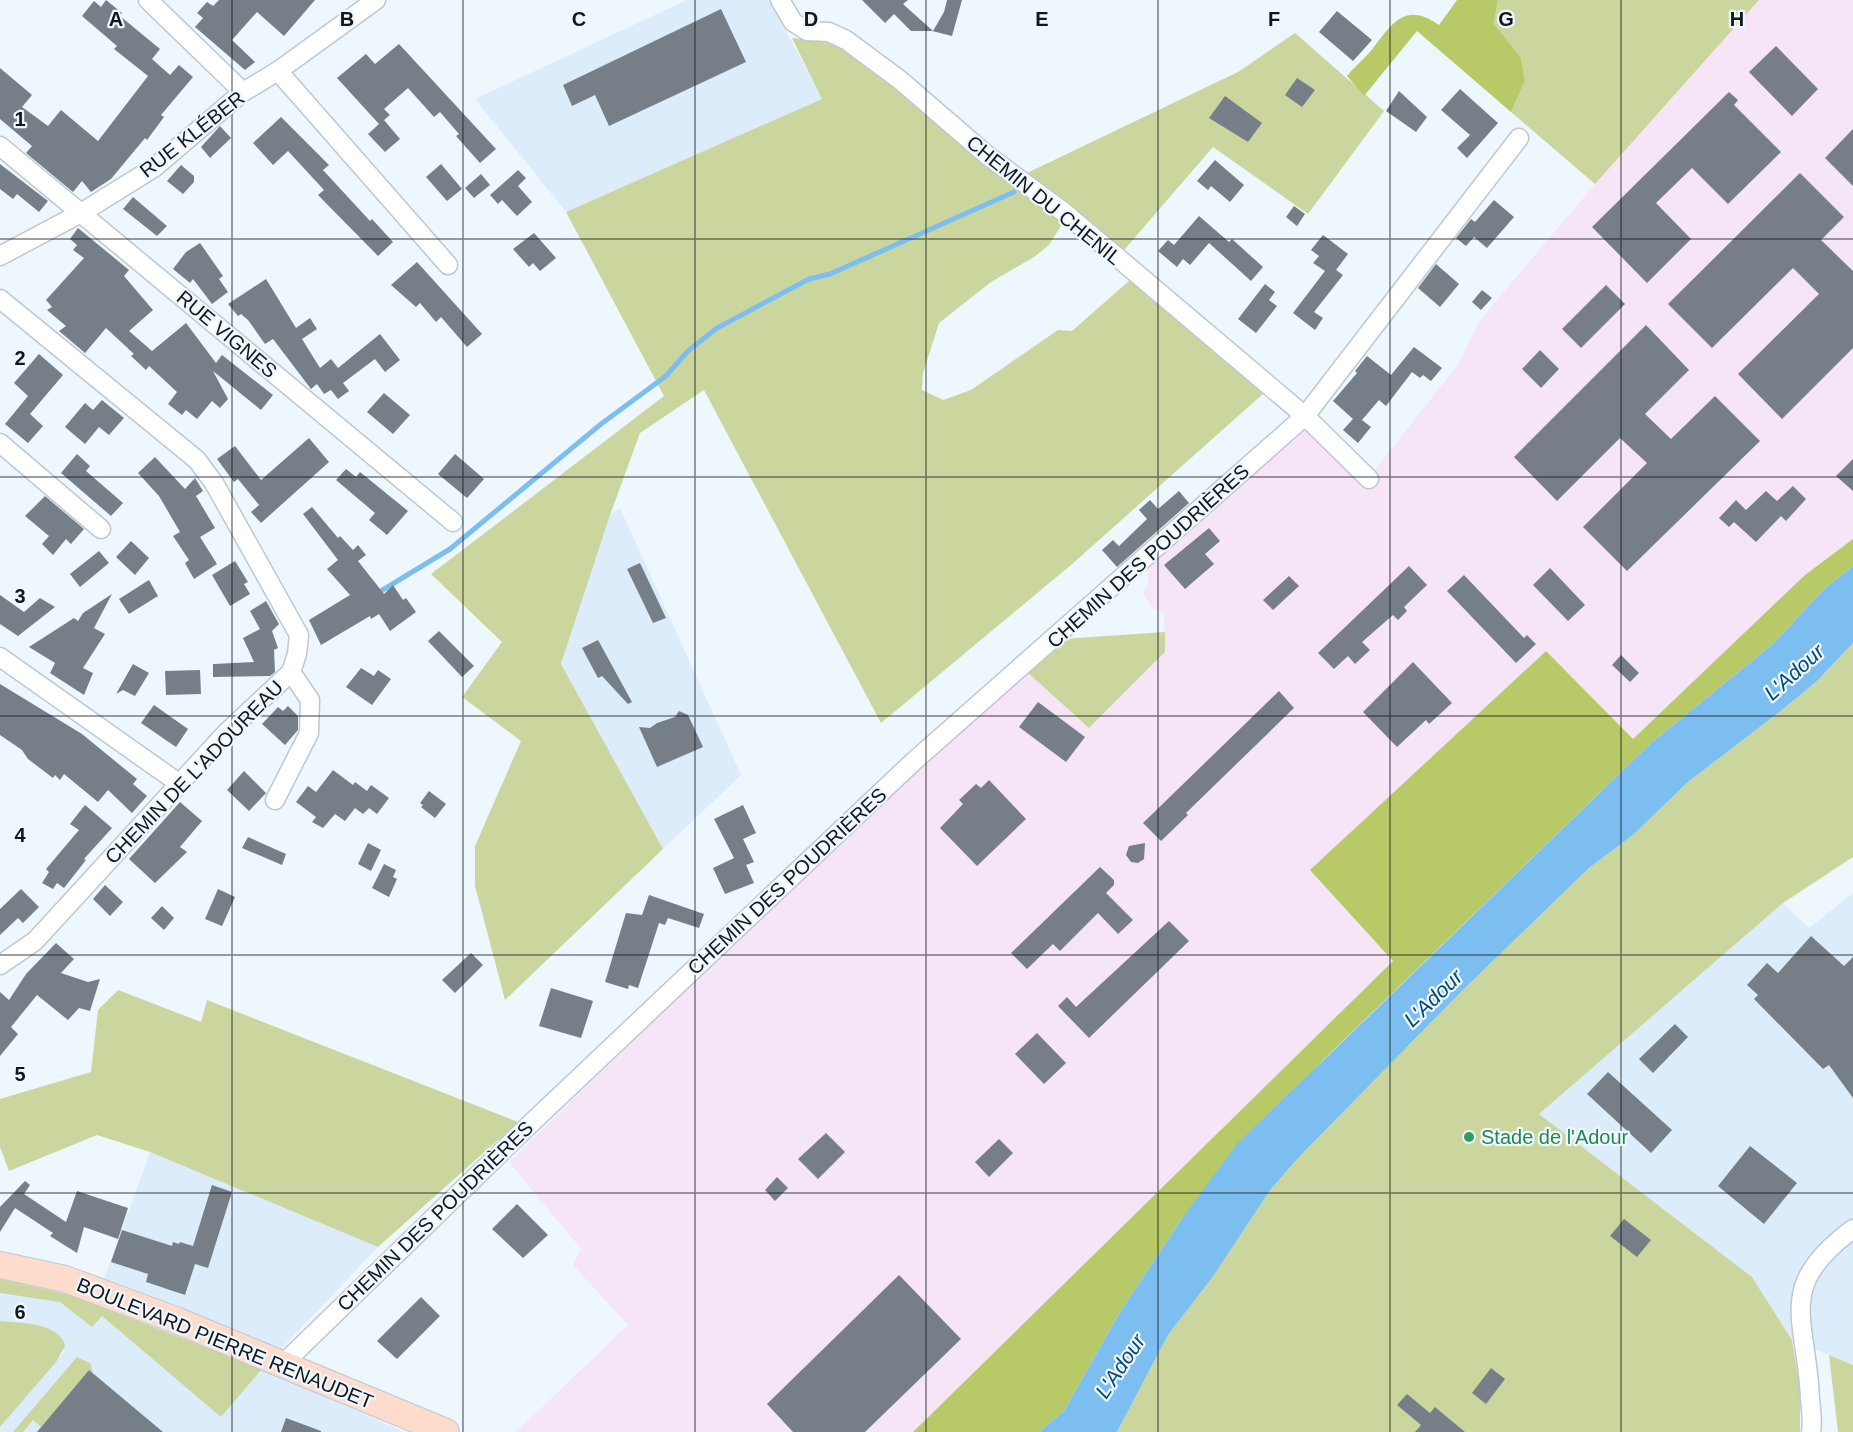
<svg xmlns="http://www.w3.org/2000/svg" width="1853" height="1432" viewBox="0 0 1853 1432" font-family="Arial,sans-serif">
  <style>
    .built { fill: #dcecfb }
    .industrial { fill: #f6e5f7 }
    .green { fill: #cbd69e }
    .forest { fill: #b8c968 }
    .water { fill: #7dbef1 }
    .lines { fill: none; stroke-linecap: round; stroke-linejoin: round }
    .stream { stroke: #7dbef1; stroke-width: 5 }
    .building { fill: #767f87 }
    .street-casing { stroke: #bdc8d0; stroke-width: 21 }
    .secondary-casing { stroke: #bdc8d0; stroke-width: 28 }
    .street { stroke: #fff; stroke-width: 18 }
    .secondary { stroke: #fddcce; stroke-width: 26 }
    .grid { fill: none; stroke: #14171a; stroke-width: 1.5; stroke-opacity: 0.55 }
    .leisure-dot { fill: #2e9e5b; stroke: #eef7fe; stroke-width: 2 }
    .labels { text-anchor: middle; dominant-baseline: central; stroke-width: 4.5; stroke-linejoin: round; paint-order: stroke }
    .street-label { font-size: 20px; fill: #14171a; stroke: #eef7fe }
    .leisure-label { font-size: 20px; fill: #27864d; stroke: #eef7fe; text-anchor: start }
    .water-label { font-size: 21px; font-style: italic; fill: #034972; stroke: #eef7fe }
    .grid-label { font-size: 20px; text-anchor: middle; font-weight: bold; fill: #14171a; stroke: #eef7fe; stroke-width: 4.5; stroke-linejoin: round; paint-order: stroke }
  </style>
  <rect width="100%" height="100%" fill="#eef7fe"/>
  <g class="built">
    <polygon points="687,0 769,0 823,99 566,212 475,99"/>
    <polygon points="620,508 741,775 663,849 561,664 610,515"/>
    <polygon points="1853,893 1853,1365 1792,1340 1752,1277 1538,1114 1783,903 1809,928"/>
    <polygon points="150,1152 378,1247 262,1369 404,1432 0,1432 0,1427 64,1352 60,1336 56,1333 42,1327 0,1321 0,1279 41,1287 95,1304"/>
  </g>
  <polygon class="industrial" points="1759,0 1853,0 1853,539 1805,575 1633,739 1545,652 1311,870 1394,960 913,1432 516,1432 628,1325 573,1265 581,1249 509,1162 793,885 1026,671 1089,728 1165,652 1164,612 1153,609 1143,594 1148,582 1147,567 1303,427 1363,485 1460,362 1480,320 1595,184"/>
  <g class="green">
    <polygon points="1498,0 1759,0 1595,184 1511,112 1525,81 1521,59 1494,24"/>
    <polygon points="1295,33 1384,111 1308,214 1213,147 1112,264 1064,221 1049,245 1034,257 991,282 939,323 923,373 922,390 943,400 971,390 1058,330 1072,331 1130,280 1265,392 1071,565 881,723 704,390 640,433 610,515 561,664 663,849 505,1000 475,886 475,846 521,741 462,697 502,642 431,574 664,396 566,212 822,99 792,38 828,42 848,49 1010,181 1238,72"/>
    <polygon points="1165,632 1165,652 1089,728 1026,671 1062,639"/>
    <polygon points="1853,643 1853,857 1783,903 1539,1114 1752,1277 1792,1340 1800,1388 1800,1432 1117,1432 1168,1335 1212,1278 1271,1189 1300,1156 1461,992 1589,868 1633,835 1688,782 1782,710 1817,681"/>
    <polygon points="118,990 201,1022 207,1000 518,1122 378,1247 150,1152 97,1135 9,1171 0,1147 0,1099 91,1072 98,1010"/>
    <polygon points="0,1279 70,1295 262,1369 221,1417 102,1316 92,1327 60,1302 0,1293"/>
    <path d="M0,1321C19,1323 60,1322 65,1346L56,1362L0,1427Z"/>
    <polygon points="1829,1355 1853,1365 1853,1432 1838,1432"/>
    <polygon points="77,1357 90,1363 93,1373 89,1370 41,1427 33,1420 23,1432 13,1432"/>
  </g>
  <g class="forest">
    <path d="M1457,0H1498L1494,24L1521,58L1525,81L1511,112L1417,31L1364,96L1347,76C1354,67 1363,60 1370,52C1391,25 1404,0 1439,25Z"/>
    <polygon points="1853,539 1853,566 1824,589 1774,643 1650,744 1323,1060 1181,1220 1120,1312 1064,1411 1039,1432 913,1432 1393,961 1310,870 1546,651 1633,739 1805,575"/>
  </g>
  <polygon class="water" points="1853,566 1853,643 1817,681 1782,710 1688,782 1633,835 1589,868 1461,992 1300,1156 1271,1189 1212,1278 1168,1335 1117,1432 1039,1432 1064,1411 1120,1312 1181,1220 1237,1144 1650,744 1774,643 1824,589"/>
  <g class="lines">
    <polyline class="stream" points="376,594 450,549 601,424 666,376 688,351 717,328 809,279 830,274 1014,192"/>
  </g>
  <g class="building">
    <polygon points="106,0 122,13 120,16 160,49 152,59 170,75 179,65 193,77 161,115 164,117 147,140 145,138 111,179 91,192 82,181 73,192 26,153 32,146 0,119 0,68 32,95 22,107 48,126 61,110 98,141 148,76 114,49 117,46 82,16 94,1 101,7"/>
    <polygon points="219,0 315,0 284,36 257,12 232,40 255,62 245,70 195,27 203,18 197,13 207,2 213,6"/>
    <polygon points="862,0 908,0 903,4 933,31 944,12 947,0 962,0 952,36 932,31 911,31 894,14 885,23"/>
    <polygon points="721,9 746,62 609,126 595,95 572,106 563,85"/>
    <polygon points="1337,11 1372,40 1353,61 1319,32"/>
    <polygon points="399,44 496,149 480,163 456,136 459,134 440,112 434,117 408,88 384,109 390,115 384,120 400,139 385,152 368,134 379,124 337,78 366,54 375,64"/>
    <polygon points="1776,46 1818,89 1792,116 1749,72"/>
    <polygon points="1297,78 1315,90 1302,107 1285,95"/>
    <polygon points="1460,89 1498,123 1467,158 1457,148 1470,135 1441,110"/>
    <polygon points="1399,91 1427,117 1416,132 1386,111"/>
    <polygon points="1729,92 1738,100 1734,105 1781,152 1728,204 1692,168 1656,203 1691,239 1647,283 1592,227"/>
    <polygon points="1225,96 1262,123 1248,142 1209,118"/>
    <polygon points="281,117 329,165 323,170 370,221 372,219 393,242 378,256 318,195 324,190 288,151 273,165 253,143"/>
    <polygon points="220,126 231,138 210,158 201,147"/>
    <polygon points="1853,129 1853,186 1825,158"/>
    <polygon points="1215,160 1244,185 1230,202 1211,186 1208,190 1197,181"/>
    <polygon points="0,164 48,201 39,212 17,194 13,199 0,189"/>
    <polygon points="441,164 462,189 447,201 426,177"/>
    <polygon points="181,165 194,176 194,182 183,194 167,181"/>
    <polygon points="518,170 526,178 518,186 532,202 517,216 502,200 498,204 490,195"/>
    <polygon points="1800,173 1844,217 1821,240 1853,271 1853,348 1782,419 1738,374 1819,294 1793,268 1712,348 1668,304"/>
    <polygon points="481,174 490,185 474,198 465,188"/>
    <polygon points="133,197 167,226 157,236 123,209"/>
    <polygon points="1494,200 1514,217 1487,248 1474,237 1466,246 1456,238 1471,219 1475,222"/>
    <polygon points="1294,206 1305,214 1297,226 1286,217"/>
    <polygon points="1199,216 1229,242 1232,239 1263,267 1251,281 1209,243 1190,265 1183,259 1177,267 1158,251 1168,240 1174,245"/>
    <polygon points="78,228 129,270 124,276 153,310 129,331 152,351 186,323 216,363 222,355 273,395 261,410 213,371 228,399 220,408 212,401 197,419 186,410 182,415 168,404 177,392 149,366 146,370 131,356 134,354 106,328 85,353 59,331 66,326 47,310 52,307 46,300 84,258 73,250 77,245 70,239"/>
    <polygon points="534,233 556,258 540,271 533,263 529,267 513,249"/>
    <polygon points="1323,235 1348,254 1336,270 1343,275 1314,312 1323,318 1315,330 1293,313 1325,271 1313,263 1319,256 1311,250"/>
    <polygon points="200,243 223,276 219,279 228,292 212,304 193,279 190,283 173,269 186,252"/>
    <polygon points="417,262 482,334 467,347 441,317 436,322 420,303 416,307 391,285"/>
    <polygon points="1436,264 1459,284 1440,307 1418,288"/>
    <polygon points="266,279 296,328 310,318 317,329 302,339 320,368 331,359 338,368 380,334 400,360 385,372 375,359 343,383 349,391 338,399 331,390 324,394 317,384 311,389 273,339 265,344 248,320 241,314 238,316 228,304"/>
    <polygon points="1265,284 1275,292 1269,300 1277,306 1256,333 1238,319"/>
    <polygon points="1606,285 1625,304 1581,348 1562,329"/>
    <polygon points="1482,290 1492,298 1481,310 1472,302"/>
    <polygon points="1646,325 1689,370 1645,414 1671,439 1715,396 1760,441 1627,571 1583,527 1647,463 1620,438 1557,501 1514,457"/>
    <polygon points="1414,347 1442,368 1431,381 1423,375 1420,378 1412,372 1386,406 1379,400 1362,420 1371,427 1358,443 1343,430 1353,419 1333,401 1357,373 1355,371 1367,356 1391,375"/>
    <polygon points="1540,350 1559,369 1541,388 1522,369"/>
    <polygon points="39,354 63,375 30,414 43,426 28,443 5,424 28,396 14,383"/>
    <polygon points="384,393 410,415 393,434 367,412"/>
    <polygon points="102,400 124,418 109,435 99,427 85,444 65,427 85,403 93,410"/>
    <polygon points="309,438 329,462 261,523 251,512 259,505 238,479 234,482 217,459 235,446 261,480"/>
    <polygon points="77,454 90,466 86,471 123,503 111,516 61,473"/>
    <polygon points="455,454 484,479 467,498 438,474"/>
    <polygon points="155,457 185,489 195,478 203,491 196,496 215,528 200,537 217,564 194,579 185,563 189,560 173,536 180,532 159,496 138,473"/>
    <polygon points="1853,459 1853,491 1836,476"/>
    <polygon points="346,469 356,477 360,472 408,511 387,535 369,520 375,513 336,480"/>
    <polygon points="1793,486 1806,499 1786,521 1781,516 1756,542 1734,522 1729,527 1719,518 1736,500 1746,510 1766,491 1777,501"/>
    <polygon points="1179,491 1189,503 1117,567 1102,550 1113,540 1119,546 1147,519 1139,510 1150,500 1158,509"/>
    <polygon points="45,496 84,529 71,544 66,539 53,555 42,544 49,536 25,516"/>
    <polygon points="312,507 338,538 340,536 353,550 358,545 366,555 358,561 384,594 393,585 403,600 406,598 416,612 390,631 379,614 371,619 370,616 321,645 309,620 350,595 327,569 338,560 303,514"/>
    <polygon points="1209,528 1220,541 1205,554 1214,564 1185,589 1164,565"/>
    <polygon points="131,541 149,558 135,575 116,557"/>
    <polygon points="99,551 109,563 80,587 70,574"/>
    <polygon points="235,561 248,582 244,584 250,594 230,606 212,575"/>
    <polygon points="640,563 666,618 653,623 627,569"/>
    <polygon points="1409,566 1427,585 1404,607 1407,611 1398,620 1393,615 1362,642 1370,650 1355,664 1348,656 1334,669 1318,653"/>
    <polygon points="1550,568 1585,605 1568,621 1533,585"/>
    <polygon points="1464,575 1524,638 1527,635 1536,644 1516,663 1447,591"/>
    <polygon points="1289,576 1299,586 1273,610 1263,600"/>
    <polygon points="149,580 158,596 129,614 119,599"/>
    <polygon points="112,594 94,628 105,634 83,668 93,673 84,695 50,673 55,663 29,647 74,618 78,621 83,613"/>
    <polygon points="0,595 24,612 40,598 55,607 18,636 0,624"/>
    <polygon points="266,601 279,624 272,631 278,648 274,650 275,672 270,676 213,677 213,664 254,662 243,638 260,629 250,611"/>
    <polygon points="439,631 474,666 462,677 428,641"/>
    <polygon points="598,640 632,702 628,704 602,676 598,678 582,648"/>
    <polygon points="1621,655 1639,673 1630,682 1612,665"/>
    <polygon points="1413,662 1452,703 1429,724 1426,720 1397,747 1363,712"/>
    <polygon points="133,664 149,673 135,696 123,690 116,694"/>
    <polygon points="361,668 374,676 378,670 391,679 372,705 346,687"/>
    <polygon points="200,670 201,694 166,695 165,671"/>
    <polygon points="0,684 82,734 137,779 133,784 147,796 132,813 108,790 98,802 64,774 60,780 55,775 53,778 28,759 22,750 0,735"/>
    <polygon points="1279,691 1294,708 1186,813 1188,815 1161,841 1143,823"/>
    <polygon points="1038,702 1085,737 1066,762 1019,727"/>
    <polygon points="154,705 188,729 176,747 141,723"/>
    <polygon points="288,706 298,716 298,730 285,745 262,724 278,707 283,711"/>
    <polygon points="679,711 688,715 703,747 657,767 639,727 650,728 657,723 675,717"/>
    <polygon points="333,770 353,785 355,782 367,791 371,785 389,798 377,814 369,808 363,814 355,808 345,821 335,814 323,828 312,822 316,817 296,802 308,786 316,792"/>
    <polygon points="244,771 266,793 249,811 227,790"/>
    <polygon points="989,780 1026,819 977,866 940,828 963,804 959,800 976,784 981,788"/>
    <polygon points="429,791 446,804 435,818 421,807 423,805 420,803"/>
    <polygon points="180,802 202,821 180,847 187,852 155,883 129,859"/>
    <polygon points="85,805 112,828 84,859 86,860 64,888 57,883 53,889 42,883 49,872 46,869 79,830 70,824"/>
    <polygon points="743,805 756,833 743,839 754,862 746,865 754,883 725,894 713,868 734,858 714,819"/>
    <polygon points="248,837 286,854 282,865 242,848"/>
    <polygon points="368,843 381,850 371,871 358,864"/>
    <polygon points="1145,843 1144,859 1138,863 1131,862 1126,855 1129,846"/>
    <polygon points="384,864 396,870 393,877 397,879 389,897 372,888"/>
    <polygon points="1100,867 1114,880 1114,885 1106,893 1133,920 1118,934 1098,913 1060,951 1053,944 1027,969 1011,953"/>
    <polygon points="105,885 123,902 110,916 93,899"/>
    <polygon points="21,889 39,907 23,923 18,918 0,935 0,909"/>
    <polygon points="218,889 235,897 222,926 205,919"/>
    <polygon points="649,895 704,914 699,928 668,918 665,925 659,923 638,988 629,985 628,989 605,982 626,913 642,915"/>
    <polygon points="162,906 174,918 164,930 151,918"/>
    <polygon points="1169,921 1189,941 1089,1038 1058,1006 1067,997 1076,1007"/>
    <polygon points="1811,936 1844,966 1853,957 1853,1098 1829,1065 1823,1069 1754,999 1758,995 1747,985 1767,963 1778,973"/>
    <polygon points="56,943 74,959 61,973 88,982 100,979 90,1011 79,1008 68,1020 37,995 11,1027 18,1034 0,1056 0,992 9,1000 26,974"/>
    <polygon points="471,953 483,965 455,993 442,980"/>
    <polygon points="551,988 593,1001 581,1038 539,1026"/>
    <polygon points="1675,1024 1688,1037 1653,1073 1639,1059"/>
    <polygon points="1037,1033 1066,1063 1044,1084 1015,1054"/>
    <polygon points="1608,1072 1672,1130 1651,1153 1587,1094"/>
    <polygon points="826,1133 845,1152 818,1179 798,1159"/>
    <polygon points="999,1139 1013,1153 989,1177 975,1162"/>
    <polygon points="1750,1146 1797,1183 1764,1224 1718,1186"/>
    <polygon points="777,1177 788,1188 775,1201 765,1190"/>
    <polygon points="25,1181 30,1185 24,1194 66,1222 77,1191 128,1208 118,1239 84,1227 77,1253 50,1236 53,1233 15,1208 0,1232 0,1207"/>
    <polygon points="212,1185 232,1192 208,1268 195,1264 185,1295 146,1282 148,1274 111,1262 122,1230 172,1246 173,1242 179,1244 180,1242 193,1246"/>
    <polygon points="517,1204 548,1235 523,1258 492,1229"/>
    <polygon points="1624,1219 1651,1240 1637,1257 1610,1236"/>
    <polygon points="899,1275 961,1339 865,1432 793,1432 767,1404"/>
    <polygon points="421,1297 440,1316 397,1359 377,1341"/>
    <polygon points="1491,1368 1505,1379 1486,1404 1472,1393"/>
    <polygon points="89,1370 163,1432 37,1432"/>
    <polygon points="1407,1394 1430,1413 1435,1407 1465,1432 1415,1432 1421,1425 1397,1405"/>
    <polygon points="286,1418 321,1431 321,1432 281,1432"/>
  </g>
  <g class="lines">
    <g class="street-casing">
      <g id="street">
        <polyline points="148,0 243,92"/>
        <polyline points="780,0 793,22 807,31 829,32 846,40 900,80 988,156 1065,213 1305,416 1369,479"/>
        <polyline points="278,71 448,265"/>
        <polyline points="0,146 453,522"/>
        <polyline points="0,256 81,213 155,167 243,92 278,71 376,0"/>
        <polyline points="0,299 197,460 214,483 299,635 297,654 291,672 225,734 35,941 0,965"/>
        <polyline points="0,443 101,529"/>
        <polyline points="0,657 180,784"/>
        <polyline points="275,800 309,733 310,700 291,672"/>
        <polyline points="284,1363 526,1128 913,762 1305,416 1519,138"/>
        <path d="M1811,1432C1813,1421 1811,1410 1810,1399C1807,1318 1774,1287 1853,1229"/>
      </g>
    </g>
    <g class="secondary-casing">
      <polyline id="secondary" points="0,1265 65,1279 178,1321 446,1432"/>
    </g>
    <use href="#street" class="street"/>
    <use href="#secondary" class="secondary"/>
  </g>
  <path class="grid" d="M232,0V1432M463,0V1432M695,0V1432M926,0V1432M1158,0V1432M1390,0V1432M1621,0V1432M0,239H1853M0,477H1853M0,716H1853M0,955H1853M0,1193H1853"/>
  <circle class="leisure-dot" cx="1469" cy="1137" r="6"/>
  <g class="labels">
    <g class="street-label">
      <text transform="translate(192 134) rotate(-38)">RUE KLÉBER</text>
      <text transform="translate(1044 200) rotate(39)">CHEMIN DU CHENIL</text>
      <text transform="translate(227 334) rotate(40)">RUE VIGNES</text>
      <text transform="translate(1148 556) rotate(-42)">CHEMIN DES POUDRIÈRES</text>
      <text transform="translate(194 772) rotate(-46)">CHEMIN DE L'ADOUREAU</text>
      <text transform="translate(787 881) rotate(-43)">CHEMIN DES POUDRIÈRES</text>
      <text transform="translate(435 1216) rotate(-44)">CHEMIN DES POUDRIÈRES</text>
      <text transform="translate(225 1343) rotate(22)">BOULEVARD PIERRE RENAUDET</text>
    </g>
    <g class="leisure-label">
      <text x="1481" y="1137">Stade de l'Adour</text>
    </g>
    <g class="water-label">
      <text transform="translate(1794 672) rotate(-42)">L'Adour</text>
      <text transform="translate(1433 998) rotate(-44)">L'Adour</text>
      <text transform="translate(1120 1366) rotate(-56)">L'Adour</text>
    </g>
  </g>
  <g class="grid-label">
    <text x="116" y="26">A</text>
    <text x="347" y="26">B</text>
    <text x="579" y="26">C</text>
    <text x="811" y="26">D</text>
    <text x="1042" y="26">E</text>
    <text x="1274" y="26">F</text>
    <text x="1506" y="26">G</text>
    <text x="1737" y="26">H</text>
    <text x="20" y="126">1</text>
    <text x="20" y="365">2</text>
    <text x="20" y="603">3</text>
    <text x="20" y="842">4</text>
    <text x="20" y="1081">5</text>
    <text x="20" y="1319">6</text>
  </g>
</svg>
